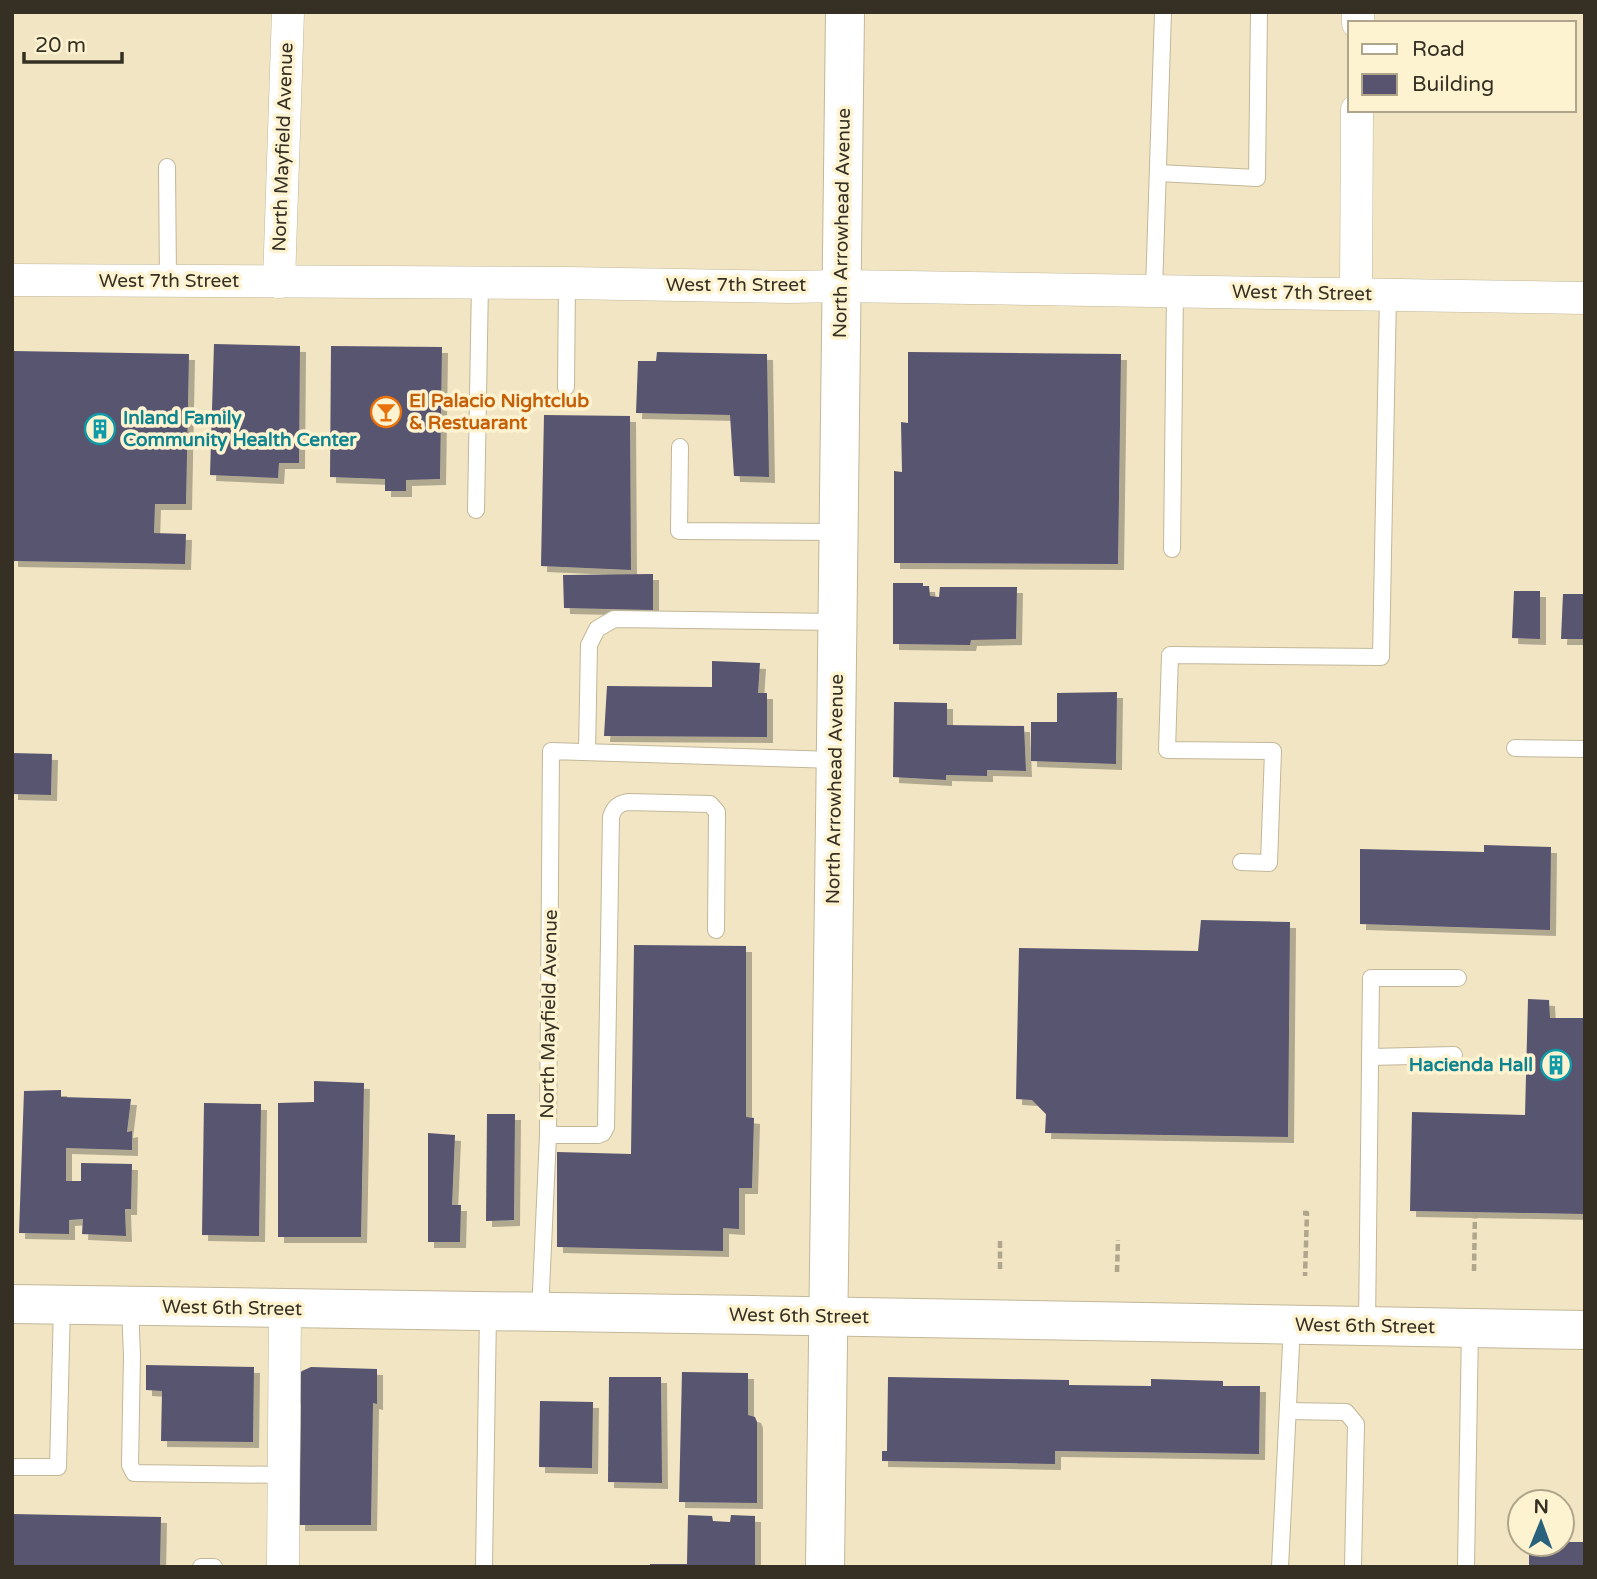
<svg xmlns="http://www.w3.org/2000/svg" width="1597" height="1579" viewBox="0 0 1597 1579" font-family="'Varela Round',sans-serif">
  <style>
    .building { fill: #58546f; filter: url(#shadow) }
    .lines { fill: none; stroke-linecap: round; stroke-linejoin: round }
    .service-casing { stroke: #c2b798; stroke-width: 18 }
    .minor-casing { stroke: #c2b798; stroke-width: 33 }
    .tertiary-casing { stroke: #c2b798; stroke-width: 40 }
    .path { stroke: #b0a68c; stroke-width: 4.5; stroke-dasharray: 7 3.5; stroke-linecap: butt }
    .service { stroke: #fff; stroke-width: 16 }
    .minor { stroke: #fff; stroke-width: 32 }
    .tertiary { stroke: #fff; stroke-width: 38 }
    .labels { text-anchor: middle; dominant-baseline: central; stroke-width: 7; stroke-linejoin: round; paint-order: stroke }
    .street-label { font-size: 19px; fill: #353023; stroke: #fef3d1 }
    .food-label { font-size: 19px; font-weight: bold; fill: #c56008; stroke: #fef3d1; text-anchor: start }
    .culture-label { font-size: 19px; font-weight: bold; fill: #0d838f; stroke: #fef3d1; text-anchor: start }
  </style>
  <defs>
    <filter id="shadow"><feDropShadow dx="6" dy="6" stdDeviation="0" flood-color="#0004"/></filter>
  </defs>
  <rect width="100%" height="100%" fill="#f1e5c4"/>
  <g class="building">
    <polygon points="214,344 300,346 299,463 279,463 278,478 210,475"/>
    <polygon points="331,346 442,347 440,479 406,480 406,491 385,491 385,479 330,477"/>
    <polygon points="12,351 189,354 186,504 155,504 154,533 186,534 185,564 12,561"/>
    <polygon points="657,352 767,354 769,477 734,476 730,415 636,413 638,361 656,361"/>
    <polygon points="908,352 1121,354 1118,564 894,563 894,471 902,472 901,422 908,423"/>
    <polygon points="544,415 630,416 631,570 541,566"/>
    <polygon points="653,574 653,610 564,608 563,575"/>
    <polygon points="893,583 923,583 923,586 929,586 930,596 939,597 940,587 1017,587 1016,639 971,640 970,645 893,644"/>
    <polygon points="1514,591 1540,591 1540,639 1512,638"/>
    <polygon points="1563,594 1585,594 1585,639 1561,639"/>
    <polygon points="712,661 760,663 758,693 767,693 767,737 604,736 607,686 712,687"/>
    <polygon points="1117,692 1116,764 1031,761 1031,722 1057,722 1057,693"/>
    <polygon points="894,702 947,703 947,725 1024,726 1026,771 987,770 987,776 946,775 946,780 893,777"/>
    <polygon points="12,753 52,754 51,795 12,794"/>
    <polygon points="1484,845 1551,847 1550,930 1360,924 1360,849 1484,852"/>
    <polygon points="1201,920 1290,922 1288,1137 1045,1133 1046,1114 1032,1100 1016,1099 1019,948 1198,951"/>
    <polygon points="634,945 746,946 746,1117 754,1118 752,1188 739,1188 739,1229 723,1228 723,1251 557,1247 557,1152 631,1154"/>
    <polygon points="1528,999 1549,1000 1550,1018 1585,1018 1585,1214 1410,1211 1412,1112 1525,1115"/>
    <polygon points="314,1081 364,1083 361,1237 278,1237 278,1103 314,1102"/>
    <polygon points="61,1090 61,1097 131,1099 127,1132 132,1131 132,1150 66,1148 66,1181 81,1181 81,1163 132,1164 131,1209 125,1209 126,1236 82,1234 83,1219 69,1220 69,1234 19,1233 24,1091"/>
    <polygon points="204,1103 261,1104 259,1236 202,1235"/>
    <polygon points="487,1114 515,1114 514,1220 486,1221"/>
    <polygon points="428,1133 455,1135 452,1205 461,1205 460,1242 428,1242"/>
    <polygon points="146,1365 254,1367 253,1442 161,1441 162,1391 146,1390"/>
    <polygon points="311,1367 377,1369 377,1404 373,1403 371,1525 299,1525 301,1403 295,1404 298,1375 302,1371"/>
    <polygon points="682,1372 748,1373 748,1415 755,1417 757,1422 757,1503 679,1502"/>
    <polygon points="609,1377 661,1377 662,1483 608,1482"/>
    <polygon points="888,1377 1069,1380 1069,1385 1151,1386 1151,1379 1223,1381 1223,1386 1260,1386 1259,1454 1055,1451 1055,1464 882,1461 882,1451 887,1451"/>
    <polygon points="540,1401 593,1402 592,1468 539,1467"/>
    <polygon points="12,1514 161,1517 160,1567 12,1567"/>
    <polygon points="688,1515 712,1516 713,1521 730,1522 731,1515 755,1516 755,1567 650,1567 650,1564 687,1564"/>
    <polygon points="1562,1542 1585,1542 1585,1567 1529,1567 1529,1544 1562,1544"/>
  </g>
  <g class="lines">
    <g class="service-casing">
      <g id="service">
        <polyline points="167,167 168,281"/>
        <polyline points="1158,173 1257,178 1259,12"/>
        <polyline points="1154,290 1163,12"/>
        <polyline points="566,387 567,283"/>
        <polyline points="680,447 679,531 838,532"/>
        <polyline points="476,510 480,283"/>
        <polyline points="1172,549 1175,291"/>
        <polyline points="1515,748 1585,749"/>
        <polyline points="587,751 589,645 597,629 614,619 837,622"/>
        <polyline points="1241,862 1269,863 1273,751 1167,750 1170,655 1381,657 1388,294"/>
        <polyline points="1370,1057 1454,1055"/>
        <path d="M548,1135H598L603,1133L606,1127L611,817C614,807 618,804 628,802L710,804L717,812L716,930"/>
        <polyline points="130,1306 132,1356 130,1465 134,1473 283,1475"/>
        <polyline points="540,1313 548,1135 551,751 835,760"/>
        <polyline points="1367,1326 1371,978 1458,978"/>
        <polyline points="1288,1411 1346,1412 1356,1424 1353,1567"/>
        <polyline points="12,1467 58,1467 62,1305"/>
        <polyline points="201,1567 214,1567"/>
        <polyline points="484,1567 488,1312"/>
        <polyline points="1280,1567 1292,1325"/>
        <polyline points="1466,1567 1470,1328"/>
      </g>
    </g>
    <g class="minor-casing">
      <g id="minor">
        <polyline points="1358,23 1358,12"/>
        <polyline points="12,280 567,283 788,287 841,286 1585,298"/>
        <polyline points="279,282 288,12"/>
        <polyline points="1356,293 1357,110"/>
        <polyline points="283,1567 285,1309"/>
      </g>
    </g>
    <g class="tertiary-casing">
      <g id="tertiary">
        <polyline points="12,1304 754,1315 1585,1330"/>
        <path d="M825,1567C835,1049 836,530 845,12"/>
      </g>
    </g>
    <g class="path">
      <polyline points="1303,1213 1307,1213 1305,1276"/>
      <polyline points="1000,1269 1000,1239"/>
      <polyline points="1474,1271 1475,1212"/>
      <polyline points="1117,1272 1118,1240"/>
    </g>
    <use href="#service" class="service"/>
    <use href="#minor" class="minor"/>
    <use href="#tertiary" class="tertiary"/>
  </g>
  <defs>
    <g id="bar-ring" transform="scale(1.575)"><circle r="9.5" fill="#fef3d1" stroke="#e8710a" stroke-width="1.5"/><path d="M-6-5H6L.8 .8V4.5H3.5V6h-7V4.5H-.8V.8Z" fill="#e8710a"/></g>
    <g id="building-ring" transform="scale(1.575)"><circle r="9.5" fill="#fef3d1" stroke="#0f9aa8" stroke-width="1.5"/><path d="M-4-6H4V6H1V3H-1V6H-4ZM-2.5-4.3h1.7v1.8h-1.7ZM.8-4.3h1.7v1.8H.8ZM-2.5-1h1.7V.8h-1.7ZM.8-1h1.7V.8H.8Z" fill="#0f9aa8"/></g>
  </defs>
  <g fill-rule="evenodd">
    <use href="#bar-ring" x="386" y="412"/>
    <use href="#building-ring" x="100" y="429"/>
    <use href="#building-ring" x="1556" y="1065"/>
  </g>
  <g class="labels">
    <g class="street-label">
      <text transform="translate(283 147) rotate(-88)">North Mayfield Avenue</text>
      <text transform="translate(842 223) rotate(-89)">North Arrowhead Avenue</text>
      <text x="169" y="281">West 7th Street</text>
      <text x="736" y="285">West 7th Street</text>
      <text transform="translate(1302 293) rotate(1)">West 7th Street</text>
      <text transform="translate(835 789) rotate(-89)">North Arrowhead Avenue</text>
      <text transform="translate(549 1014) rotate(-89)">North Mayfield Avenue</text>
      <text transform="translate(232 1308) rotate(1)">West 6th Street</text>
      <text transform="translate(799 1316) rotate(1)">West 6th Street</text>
      <text transform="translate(1365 1326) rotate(1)">West 6th Street</text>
    </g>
    <g class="food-label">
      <text x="409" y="401">El Palacio Nightclub<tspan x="409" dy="22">&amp; Restuarant</tspan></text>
    </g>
    <g class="culture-label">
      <text x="123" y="418">Inland Family<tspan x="123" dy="22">Community Health Center</tspan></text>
      <text x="1533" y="1065" text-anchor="end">Hacienda Hall</text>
    </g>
  </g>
  <rect width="1597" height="1579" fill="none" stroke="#353023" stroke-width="28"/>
  <rect x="1348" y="21" width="228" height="91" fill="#fef3d1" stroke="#aea58b" stroke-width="2"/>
  <rect x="1362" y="44" width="35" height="10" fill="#ffffff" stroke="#aea58b" stroke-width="2"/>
  <text x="1412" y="56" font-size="21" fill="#353023">Road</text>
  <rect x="1362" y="74" width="35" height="21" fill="#58546f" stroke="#aea58b" stroke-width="2"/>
  <text x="1412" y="91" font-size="21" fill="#353023">Building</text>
  <g transform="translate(1541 1523) rotate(1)"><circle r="33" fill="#fef3d1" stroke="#aea58b" stroke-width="2"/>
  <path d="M0-5L12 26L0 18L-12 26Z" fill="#2a617c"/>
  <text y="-10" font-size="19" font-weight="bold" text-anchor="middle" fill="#353023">N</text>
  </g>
  <path d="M24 52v10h98v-10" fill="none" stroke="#353023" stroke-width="3.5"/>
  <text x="35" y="52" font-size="21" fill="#353023" stroke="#fef3d1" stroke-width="5" paint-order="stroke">20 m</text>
</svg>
